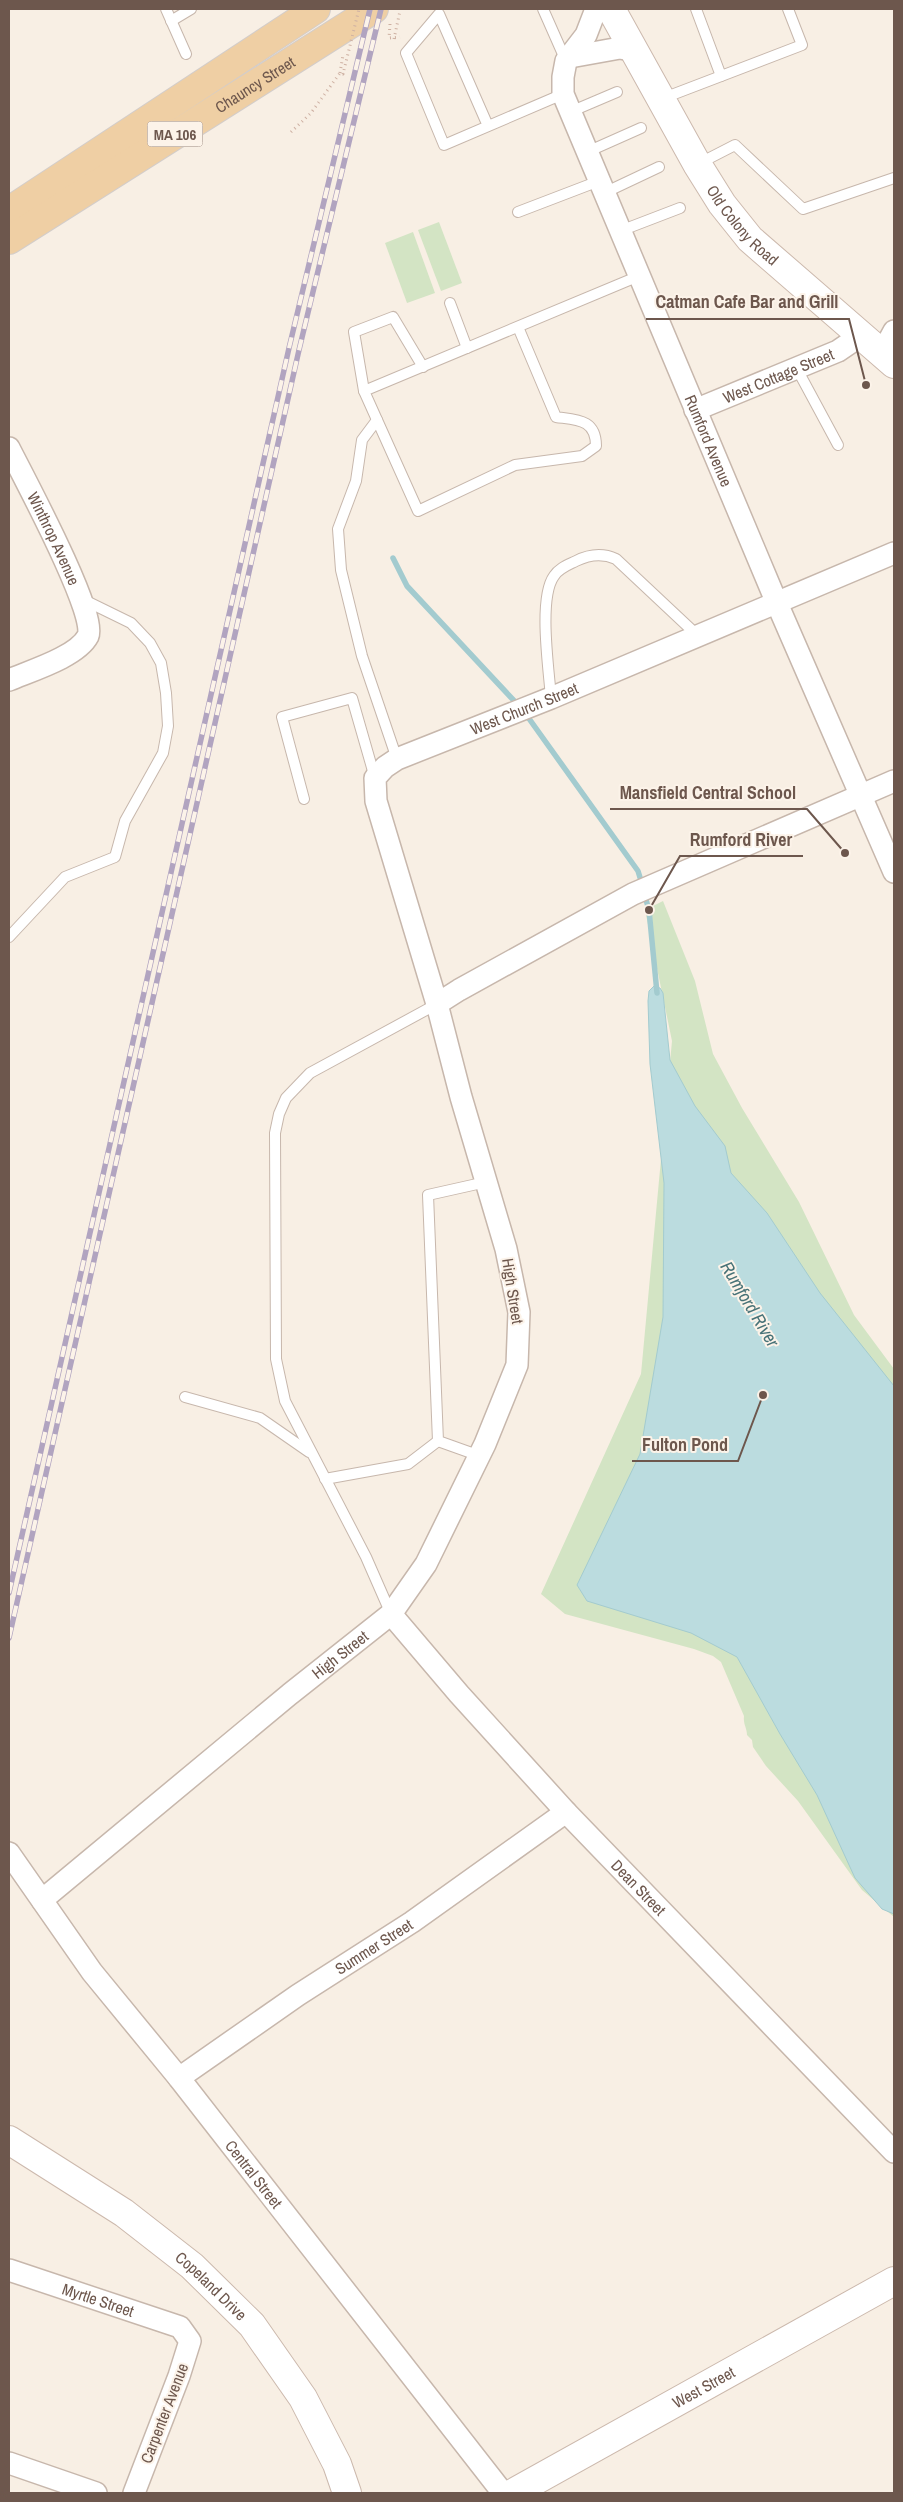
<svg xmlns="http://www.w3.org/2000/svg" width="903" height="2502" viewBox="0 0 903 2502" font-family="'Archivo Narrow',sans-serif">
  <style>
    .green { fill: #d3e4c4 }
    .water { fill: #bbdcdf; stroke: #a3cbcf }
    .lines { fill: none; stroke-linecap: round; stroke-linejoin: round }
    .stream { stroke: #a3cbcf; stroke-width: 5.5 }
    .service-casing { stroke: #c7b7ac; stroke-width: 12 }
    .minor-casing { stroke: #c7b7ac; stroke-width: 24 }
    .secondary-casing { stroke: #ccb9ad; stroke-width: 30 }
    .primary-casing { stroke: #d3cdca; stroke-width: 30 }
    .path { stroke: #ceb1a3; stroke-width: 3; stroke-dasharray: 1 4; stroke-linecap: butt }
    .service { stroke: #fff; stroke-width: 10 }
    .minor { stroke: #fff; stroke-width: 21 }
    .secondary { stroke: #fff; stroke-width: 28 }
    .primary { stroke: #efcfa4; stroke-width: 28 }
    .rail-casing { stroke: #b1a4c0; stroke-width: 5.5 }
    .rail { stroke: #fcf3e9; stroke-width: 4; stroke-dasharray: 11; stroke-linecap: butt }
    .path-bridge { stroke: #ceb1a3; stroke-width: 3; stroke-dasharray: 1 4; stroke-linecap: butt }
    .labels { text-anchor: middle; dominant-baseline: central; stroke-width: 4; stroke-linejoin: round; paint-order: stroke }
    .shield { fill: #fcf3e9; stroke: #98867c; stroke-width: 1 }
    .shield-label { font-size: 15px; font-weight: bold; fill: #6d574d }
    .street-label { font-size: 16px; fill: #6d574d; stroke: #fcf3e9 }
    .water-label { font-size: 18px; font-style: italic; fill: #477277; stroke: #fcf3e9 }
    .leader { fill: none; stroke: #6d574d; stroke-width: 2 }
    .callout-dot { fill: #6d574d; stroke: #fcf3e9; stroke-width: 2 }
    .callout-label { font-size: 18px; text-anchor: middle; font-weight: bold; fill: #6d574d; stroke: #fcf3e9; stroke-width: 4; stroke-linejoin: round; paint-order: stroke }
  </style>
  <rect width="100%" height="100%" fill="#f8efe4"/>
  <g class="green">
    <polygon points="439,222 462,283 441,291 418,230"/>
    <polygon points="413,232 435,293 407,303 385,243"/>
    <path d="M663,901L695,981L713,1054L742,1108L799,1202L854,1315L894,1369V1917L862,1890L798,1801L766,1766L753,1747L752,1740L747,1735C747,1728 743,1724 744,1716L721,1662L713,1656L694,1649L565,1614L541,1594L641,1374L672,1041L645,910Z"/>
  </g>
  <polygon class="water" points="654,986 660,988 663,993 670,1060 695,1106 725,1146 731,1173 767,1213 820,1293 894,1386 894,1914 882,1909 855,1878 817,1795 780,1734 737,1657 691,1633 587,1601 577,1585 640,1454 663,1317 664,1183 650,1064 648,1001 649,991"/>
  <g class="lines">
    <g class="stream">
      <polyline points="393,558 407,586 519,706"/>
      <polyline points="525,713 638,871 642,884"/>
      <polyline points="644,893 649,910 657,993"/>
    </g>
    <g class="service-casing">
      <g id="service">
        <polyline points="166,9 186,54"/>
        <polyline points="543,9 566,61"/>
        <polyline points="696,9 721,76"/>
        <polyline points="171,21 191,9"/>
        <polyline points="661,99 802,45 788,9"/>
        <polyline points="570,112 617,92"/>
        <polyline points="488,126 439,14 406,53 444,145 563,94"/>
        <polyline points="587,152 641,128"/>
        <polyline points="698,164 735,145 803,209 894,178"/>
        <polyline points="604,193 659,167"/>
        <polyline points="518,212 599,181"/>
        <polyline points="620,231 680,208"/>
        <polyline points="450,303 467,348"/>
        <path d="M518,327L556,417C577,420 596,419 596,446L582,456L515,465L418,511L364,391L639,276"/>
        <polyline points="797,369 838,445"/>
        <polyline points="364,391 354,332 393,317 423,367"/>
        <polyline points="377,420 362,440 356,481 338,529 341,570 362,656 397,759"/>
        <path d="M551,698C549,670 538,598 554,576C559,568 568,565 576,561C590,554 603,553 616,559L697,635"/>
        <polyline points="304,799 282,717 352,698 375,778"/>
        <polyline points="9,937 65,877 115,857 125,821 163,753 168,726 166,693 161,663 150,643 131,623 82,599"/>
        <polyline points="185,1397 260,1418 309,1452"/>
        <polyline points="480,1456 438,1441 428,1195 486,1182"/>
        <polyline points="325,1479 408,1464 438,1441"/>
        <polyline points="391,1614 366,1557 285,1401 276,1359 275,1133 279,1114 286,1098 310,1073 437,1004"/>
      </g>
    </g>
    <g class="minor-casing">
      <g id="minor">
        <path id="s1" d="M596,9L586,35L566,61L563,77V94L776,601L894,872"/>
        <polyline points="570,57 620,48 634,50"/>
        <polyline points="882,353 894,331"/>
        <path id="s2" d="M695,410L838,351L860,336"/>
        <path id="s3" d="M9,448C22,474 98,615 88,636C77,657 30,671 9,680"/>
        <path id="s4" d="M437,1004L376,801L375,778L385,767L397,759L551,698L894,553"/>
        <path id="s5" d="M391,1614L459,1694L566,1812L894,2152"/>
        <path id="s6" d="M9,1853L92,1972L179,2078L503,2493"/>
        <path id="s7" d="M42,1900L290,1694L391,1614L426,1564L485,1444L517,1365L519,1312L506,1249L461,1097L437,1004L459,990L633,894L894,781"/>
        <path id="s8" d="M179,2078L298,1995L412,1922L566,1812"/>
        <path id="s9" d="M9,2270L180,2327L190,2341L179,2376L134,2493"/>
        <polyline points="9,2463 96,2493"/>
      </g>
    </g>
    <g class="secondary-casing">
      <g id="secondary">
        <path id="s10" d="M611,9L697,164L722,204L750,239L894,364"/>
        <path id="s11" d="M9,2140L124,2213L192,2266L252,2325L303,2398L337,2464L347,2493"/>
        <path id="s12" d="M513,2493L894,2281"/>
      </g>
    </g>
    <g class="primary-casing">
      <g id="primary">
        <polyline points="9,211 316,9"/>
        <path id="s13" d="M9,240L374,9"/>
      </g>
    </g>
    <g class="path">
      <polyline points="390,24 389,38 400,37"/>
      <polyline points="394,39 400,11"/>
      <polyline points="340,73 343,55"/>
      <polyline points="291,132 311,113 340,73 343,74 344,70"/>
    </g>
    <use href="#service" class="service"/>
    <use href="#minor" class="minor"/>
    <use href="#secondary" class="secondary"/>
    <use href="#primary" class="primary"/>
    <g class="rail-casing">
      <g id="rail">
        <polyline points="9,1593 289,348 370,9"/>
        <polyline points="9,1638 299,350 381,9"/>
      </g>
    </g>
    <use href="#rail" class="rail"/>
    <polyline class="path-bridge" points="344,70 359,9"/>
  </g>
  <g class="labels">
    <rect class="shield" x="147.5" y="121.5" width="55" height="25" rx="4"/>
    <g class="shield-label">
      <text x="175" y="134">MA 106</text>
    </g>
    <g class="street-label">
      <text stroke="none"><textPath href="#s13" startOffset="291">Chauncy Street</textPath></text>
      <text stroke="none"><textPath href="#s10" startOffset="254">Old Colony Road</textPath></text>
      <text stroke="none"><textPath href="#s2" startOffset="90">West Cottage Street</textPath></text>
      <text stroke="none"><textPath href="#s1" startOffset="470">Rumford Avenue</textPath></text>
      <text stroke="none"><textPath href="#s3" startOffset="101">Winthrop Avenue</textPath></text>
      <text stroke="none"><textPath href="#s4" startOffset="401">West Church Street</textPath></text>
      <text transform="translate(513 1291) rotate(81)">High Street</text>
      <text stroke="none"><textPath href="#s7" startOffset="386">High Street</textPath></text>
      <text stroke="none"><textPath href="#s5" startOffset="369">Dean Street</textPath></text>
      <text stroke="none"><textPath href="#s8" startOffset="235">Summer Street</textPath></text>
      <text stroke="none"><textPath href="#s6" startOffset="404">Central Street</textPath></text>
      <text stroke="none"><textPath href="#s11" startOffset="250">Copeland Drive</textPath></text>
      <text stroke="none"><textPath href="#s9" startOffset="94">Myrtle Street</textPath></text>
      <text stroke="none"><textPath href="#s12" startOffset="218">West Street</textPath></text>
      <text transform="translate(164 2413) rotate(-69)">Carpenter Avenue</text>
    </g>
    <g class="water-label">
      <text transform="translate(750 1304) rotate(59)">Rumford River</text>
    </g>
  </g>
  <path class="leader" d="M866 385L849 319H646M845 853L807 809H610M649 910L680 856H803M763 1395L738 1461H632"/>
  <g class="callout-dot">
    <circle cx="866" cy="385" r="5"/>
    <circle cx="845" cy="853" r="5"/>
    <circle cx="649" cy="910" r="5"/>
    <circle cx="763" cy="1395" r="5"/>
  </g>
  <g class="callout-label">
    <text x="747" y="308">Catman Cafe Bar and Grill</text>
    <text x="708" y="799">Mansfield Central School</text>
    <text x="741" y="846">Rumford River</text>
    <text x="685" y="1451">Fulton Pond</text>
  </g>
  <rect width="903" height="2502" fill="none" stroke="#6d574d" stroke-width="20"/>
</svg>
